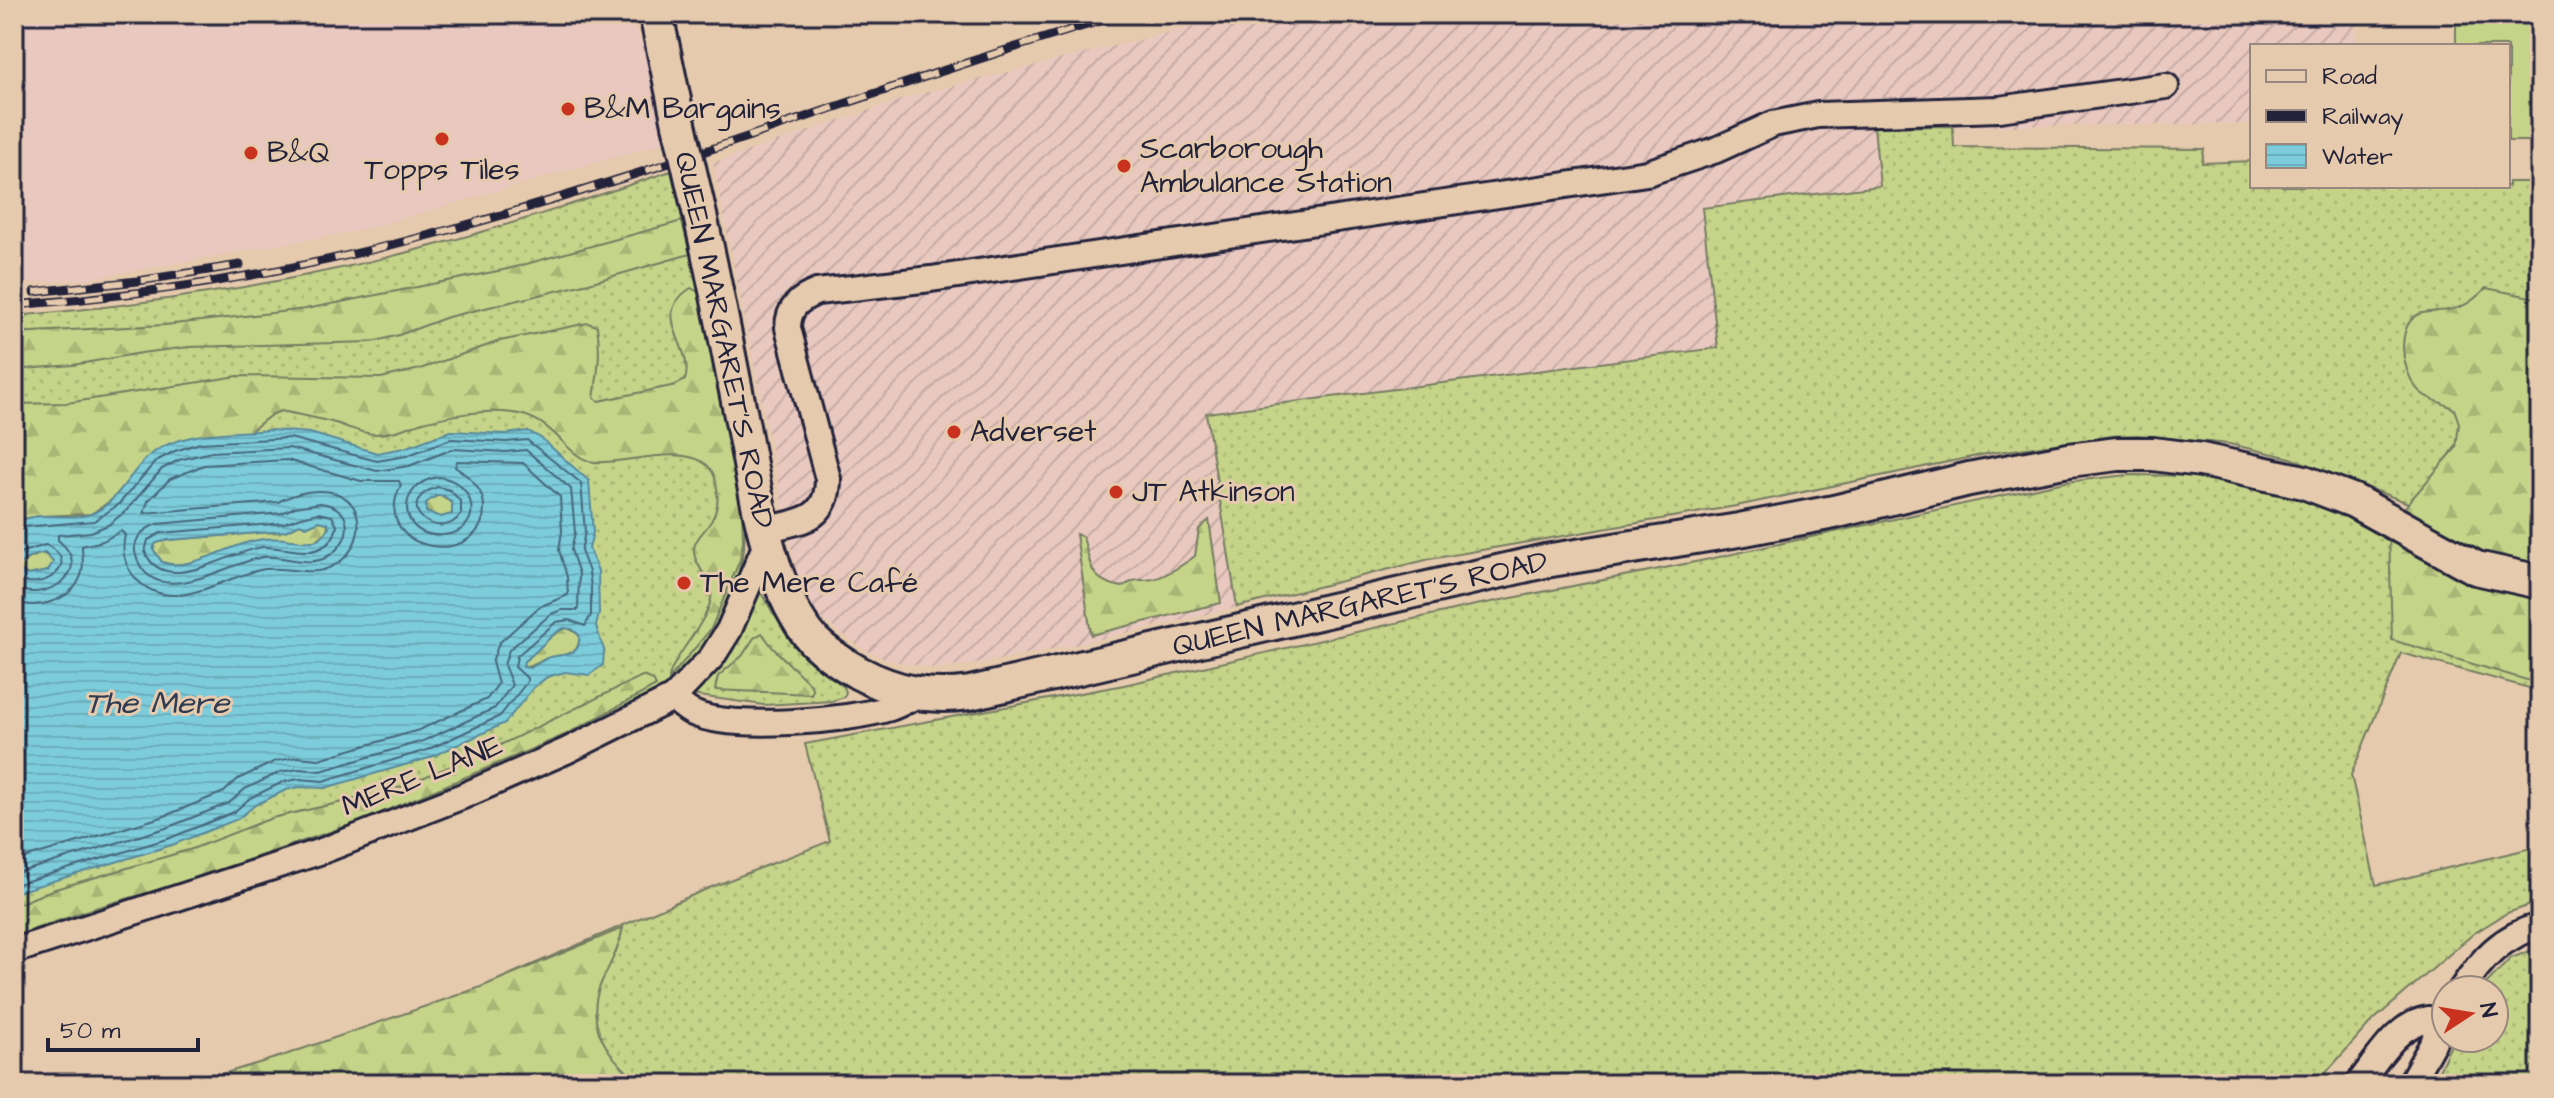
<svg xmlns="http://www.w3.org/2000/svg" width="2554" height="1098" viewBox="0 0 2554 1098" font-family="'Architects Daughter',sans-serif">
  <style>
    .built { fill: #e8c8bf }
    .industrial { fill: url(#industrial-furrows) }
    .grass { fill: url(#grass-dots); stroke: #747b62; stroke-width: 2 }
    .forest { fill: url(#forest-firs); stroke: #747b62; stroke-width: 2 }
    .pitch { fill: #c5d488; stroke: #747b62; stroke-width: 2 }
    .water { fill: url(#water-rules); stroke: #59889b; stroke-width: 2; fill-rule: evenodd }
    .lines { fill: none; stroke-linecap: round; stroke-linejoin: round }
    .shore { stroke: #46667b; stroke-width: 2 }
    .street-casing { stroke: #22223b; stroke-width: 30 }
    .secondary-casing { stroke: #22223b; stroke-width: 38 }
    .street { stroke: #e6caad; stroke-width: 24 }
    .secondary { stroke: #e6caad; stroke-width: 32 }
    .rail-casing { stroke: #22223b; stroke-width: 9 }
    .rail { stroke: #e6caad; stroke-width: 6; stroke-dasharray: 18; stroke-linecap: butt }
    .secondary-bridge-casing { stroke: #22223b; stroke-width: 38; stroke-linecap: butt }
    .secondary-bridge { stroke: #e6caad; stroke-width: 32 }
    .poi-dot { fill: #c8321e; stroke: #e6caad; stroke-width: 3 }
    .labels { text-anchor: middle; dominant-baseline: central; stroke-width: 6; stroke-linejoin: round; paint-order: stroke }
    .poi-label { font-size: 30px; fill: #22223b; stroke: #e6caad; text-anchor: start }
    .street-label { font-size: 30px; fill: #22223b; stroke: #e6caad }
    .water-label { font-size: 32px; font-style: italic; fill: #303c53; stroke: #e6caad }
  </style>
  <defs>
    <pattern id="industrial-furrows" width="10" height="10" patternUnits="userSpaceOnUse" patternTransform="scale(2)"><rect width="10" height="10" fill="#e8c8bf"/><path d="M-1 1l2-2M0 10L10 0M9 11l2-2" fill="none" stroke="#c7aca5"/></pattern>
    <pattern id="grass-dots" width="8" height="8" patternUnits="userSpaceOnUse" patternTransform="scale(2)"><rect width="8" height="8" fill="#c5d488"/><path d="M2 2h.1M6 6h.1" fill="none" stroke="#a9b676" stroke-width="1.8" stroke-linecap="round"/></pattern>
    <pattern id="forest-firs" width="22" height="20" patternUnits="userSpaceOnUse" patternTransform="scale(2)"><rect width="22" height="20" fill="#c5d488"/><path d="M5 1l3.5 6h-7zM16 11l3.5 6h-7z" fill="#a9b676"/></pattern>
    <pattern id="water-rules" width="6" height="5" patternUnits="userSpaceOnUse" patternTransform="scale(2)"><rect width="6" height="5" fill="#7dccdb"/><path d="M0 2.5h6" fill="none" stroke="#6cafbd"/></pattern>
  </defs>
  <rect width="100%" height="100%" fill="#e6caad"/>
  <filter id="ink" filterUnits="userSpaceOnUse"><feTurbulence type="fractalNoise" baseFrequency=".0125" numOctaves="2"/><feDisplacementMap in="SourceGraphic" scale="16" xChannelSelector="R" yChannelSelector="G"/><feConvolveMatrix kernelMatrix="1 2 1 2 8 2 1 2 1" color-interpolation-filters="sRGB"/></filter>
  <g filter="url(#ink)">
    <polygon class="built" points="14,14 625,14 638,33 648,57 664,143 362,230 87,279 14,284"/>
    <polygon class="industrial" points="1242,14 1291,14 1292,16 1304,14 2354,14 2358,46 2252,46 2252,124 1875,127 1881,186 1702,208 1719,348 1207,413 1237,607 1074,645 982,663 935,669 889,660 865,650 817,616 796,570 713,163 912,96"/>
    <g class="grass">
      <polygon points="1953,126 1954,147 2204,149 2202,163 2252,161 2252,186 2508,186 2508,182 2540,182 2540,299 2486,289 2466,430 2446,461 2408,503 2291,458 2229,444 2138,435 2112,436 1991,453 1736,506 1430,559 1237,607 1206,413 1718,348 1702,208 1880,186 1874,127"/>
      <path d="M671,171L700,293L745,527L744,550L734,593L708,646L676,683L632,709L377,824L14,945V316C157,304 300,282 439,244C517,223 594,197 671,171Z"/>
      <polygon points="2128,475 2204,476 2304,495 2389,531 2540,684 2540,691 2401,653 2351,775 2376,885 2540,846 2540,902 2507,913 2473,934 2369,1024 2316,1084 398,1084 481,987 709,888 830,841 805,744 1124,685 1466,607 1705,560 2065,482"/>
      <polygon points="758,591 761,593 794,646 844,687 846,692 844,697 832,701 764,705 691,695"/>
      <polygon points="2540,947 2540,1084 2433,1084 2454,1038 2494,1038 2494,990 2480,990 2511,958"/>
    </g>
    <g class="forest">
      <polygon points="682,221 690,254 589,283 448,317 399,335 372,342 189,347 141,353 73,365 14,370 14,333 165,325 306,309 508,269"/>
      <path d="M691,288L700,293L742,504L743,541L740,560L711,629L669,679C670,660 706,625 711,599C715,581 692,565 694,548C695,541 699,537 703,532C717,516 720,503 716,482C707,434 624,466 594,462C565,458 556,418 513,413C483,409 452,415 423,422C407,427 393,434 376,434C361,434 349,427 335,423C318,418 299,415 281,411L271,415L249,432L189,438L161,449L147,458L113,499L91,514L39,516L14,521V404L67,403L238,376L381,378L420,369L500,341L588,323L597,326C601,351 598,373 594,398L599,401L676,385L685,380C696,347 647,316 691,288Z"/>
      <path d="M2486,288L2540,299V684L2392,640L2389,531L2408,503L2456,448L2459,423L2454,409C2443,402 2430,401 2420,392C2403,376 2393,327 2419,314C2425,312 2432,312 2438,311C2460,310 2470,304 2486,288Z"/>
      <polygon points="439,495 452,503 452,514 441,517 426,512 424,508 427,501"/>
      <path d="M1209,520L1221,603L1091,635L1076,534L1083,537C1092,566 1088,581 1122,587C1140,576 1137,582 1153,579C1166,576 1184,564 1195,556L1199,529Z"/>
      <path d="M319,521L328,523L327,532L312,543C293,541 274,536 255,541C230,546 185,573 162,562L153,549L156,543L168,540L285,531L300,524L306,527Z"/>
      <path d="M42,553L53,559V566L48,571L28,575L18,569C20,559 33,558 42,553Z"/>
      <path d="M568,628L579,635C581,658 563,653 548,658C539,661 534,667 524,667L523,662C536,652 553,630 568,628Z"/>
      <polygon points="762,633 773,648 810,684 813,690 811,694 715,690 718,676 742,656 754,638"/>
      <polygon points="642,676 653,680 656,686 567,734 362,821 171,886 95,908 14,936 14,906 52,890 192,849 272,818 391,791 494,748"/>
      <path d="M623,928C619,948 611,962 602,981C582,1025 609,1059 642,1084H189L282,1056L481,987Z"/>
    </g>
    <polygon class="pitch" points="2456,14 2540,14 2540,141 2508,141 2508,46 2456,46"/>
    <path class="water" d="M270,430L310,433L377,453L404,448L451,431L506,434L528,431L541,438L589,481L593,532L589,549L598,571L599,614L596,626L604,650L603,665L589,675L565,672L547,677L533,688L505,723L429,758L325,788L299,787L286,790L255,805L238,819L172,845L14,893V521C24,519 34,516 45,516C58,516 75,518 88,515C116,507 129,472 150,455C183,429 231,434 270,430ZM437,495L444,496L452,503V514L441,517L426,512V503ZM319,521L328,523L329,528C319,546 308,541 291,540C279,538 266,538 253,541C229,546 185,573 162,562L153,549L156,543L168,540L285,531L300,524L306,527ZM45,553L53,562L48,571L28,575L18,569C20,559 35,555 45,553ZM564,628L572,629L579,635C582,658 563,653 547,658C541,661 536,665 530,668L523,667L524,661C539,652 548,635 564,628Z"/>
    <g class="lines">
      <g class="shore">
        <path d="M438,477C477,480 486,532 443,535C398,539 394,484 438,477Z"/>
        <path d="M438,487L450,490L461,502V514C439,546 388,502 438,487Z"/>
        <path d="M320,503C357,507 353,543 325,558C307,567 283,555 263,557C229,562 154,613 136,556C131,540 143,529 157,524L282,513L295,507Z"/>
        <path d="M318,513L332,516L337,526C335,537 329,545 318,549C306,555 279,546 263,547C229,551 165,598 145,552L148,540L161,533L284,523C296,518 306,516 318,513Z"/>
        <polyline points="14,528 94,521 118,505 156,461 175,451 200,443 290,438 377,461 406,456 451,439 506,442 527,440 581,483 585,532 581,551 589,572 591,587 591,615 585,626 569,620 556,622 517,656 515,667 527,678 527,682 500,716 427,750 323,781 299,779 283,782 250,798 234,812 170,838 14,885"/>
        <path d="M14,558L22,552L46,545C85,563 41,595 14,577"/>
        <path d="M14,589C48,602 96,571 58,540V535L91,532L108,525L126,511L162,469L179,460L211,452L289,448L377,471L409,466L453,449L506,452L526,450L571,489L575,532L571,550L579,574L578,610H562L551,614L509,650L504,665L512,685L495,708L423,741L321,771L299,769L280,772L245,789L229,803L166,828L14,874"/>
        <path d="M14,602C39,610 75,600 82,572C84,563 82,555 82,546L103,541L121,531L125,535C121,552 124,566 137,580C175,617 224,575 265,569C293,566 317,581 342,560C362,543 367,506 338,494C320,487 295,493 278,502L144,513L148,501L170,479L204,465L287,460L361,481H399L401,485C366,554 486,571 484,506C483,488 469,476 455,467L457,461L523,463L560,497L562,531L559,550L567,577L568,595L539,607L499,643L492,662L498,684L487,699L419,730L319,759L298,757L276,761L238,779L224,792L162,817L14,861"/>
      </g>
      <g class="street-casing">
        <g id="street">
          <path d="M764,530C798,521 828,522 828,479L788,328C788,308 799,299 817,292L931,279L1647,173L1716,150L1773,124L1818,115L1999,109L2166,86"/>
          <path d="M673,698C679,703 686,710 693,713C731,731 849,721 890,708C899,705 909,699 918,695"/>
          <polyline points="14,951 322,851 463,796 566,751 673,698 712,657 729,630 766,544"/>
          <path d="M2461,990C2481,959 2503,935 2540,926"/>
          <path d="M2358,1084C2377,1061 2397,1023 2429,1019L2437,1027L2434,1041L2410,1084"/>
        </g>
      </g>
      <g class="secondary-casing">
        <g id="secondary">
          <polyline points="656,14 679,124"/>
          <path d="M697,202C713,271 726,341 740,411C754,480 766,587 814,641C827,654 843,664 859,673C895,692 929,699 970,693L1545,561L1739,530L1834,512L1969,479L2069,460L2118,454H2153L2201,460L2304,482L2354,501L2476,568L2540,582"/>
        </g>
      </g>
      <use href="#street" class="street"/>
      <use href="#secondary" class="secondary"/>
      <g class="rail-casing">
        <g id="rail">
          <polyline points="34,292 138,281 240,265"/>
          <path d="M14,305C153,295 291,272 426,236C662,174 890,82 1124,14"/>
        </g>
      </g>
      <use href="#rail" class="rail"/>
      <g class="secondary-bridge-casing">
        <polyline id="secondary-bridge" points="679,124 697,202"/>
      </g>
      <use href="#secondary-bridge" class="secondary-bridge"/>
    </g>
  </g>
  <g class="poi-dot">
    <circle cx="568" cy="109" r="8"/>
    <circle cx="442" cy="139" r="8"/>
    <circle cx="251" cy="153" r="8"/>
    <circle cx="1124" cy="166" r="8"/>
    <circle cx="954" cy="432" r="8"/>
    <circle cx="1116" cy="492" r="8"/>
    <circle cx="684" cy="583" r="8"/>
  </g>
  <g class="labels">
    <g class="poi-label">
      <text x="584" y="109">B&amp;M Bargains</text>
      <text x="1140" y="149">Scarborough<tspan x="1140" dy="34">Ambulance Station</tspan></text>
      <text x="267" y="153">B&amp;Q</text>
      <text x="442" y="170" text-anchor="middle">Topps Tiles</text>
      <text x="970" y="432">Adverset</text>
      <text x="1132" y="492">JT Atkinson</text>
      <text x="700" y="583">The Mere Café</text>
    </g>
    <g class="street-label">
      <text transform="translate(724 340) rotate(78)">QUEEN MARGARET'S ROAD</text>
      <text transform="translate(1360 604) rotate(-13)">QUEEN MARGARET'S ROAD</text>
      <text transform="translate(422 776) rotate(-22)">MERE LANE</text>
    </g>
    <g class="water-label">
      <text x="157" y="703">The Mere</text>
    </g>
  </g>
  <rect width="2554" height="1098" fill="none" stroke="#e6caad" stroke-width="48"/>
  <rect x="24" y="24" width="2506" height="1050" fill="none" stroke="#22223b" stroke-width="3" filter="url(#ink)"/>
  <rect x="2250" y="44" width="260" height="144" fill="#e6caad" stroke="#98877f" stroke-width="2"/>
  <rect x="2266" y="70" width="40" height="12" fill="#e6caad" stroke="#98877f" stroke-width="2"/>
  <text x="2322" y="84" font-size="24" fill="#22223b">Road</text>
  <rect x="2266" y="110" width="40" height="12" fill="#22223b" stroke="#98877f" stroke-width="2"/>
  <text x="2322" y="124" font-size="24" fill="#22223b">Railway</text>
  <rect x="2266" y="144" width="40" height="24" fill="url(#water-rules)" stroke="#98877f" stroke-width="2"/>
  <text x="2322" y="164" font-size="24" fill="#22223b">Water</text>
  <g transform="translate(2470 1014) rotate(78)"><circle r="38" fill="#e6caad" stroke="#98877f" stroke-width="2"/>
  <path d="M0-6L14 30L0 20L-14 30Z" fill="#c8321e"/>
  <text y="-12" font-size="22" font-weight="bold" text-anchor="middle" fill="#22223b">N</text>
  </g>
  <path d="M48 1038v12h150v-12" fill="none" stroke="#22223b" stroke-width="4"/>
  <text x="60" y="1038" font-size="24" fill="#22223b" stroke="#e6caad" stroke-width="6" paint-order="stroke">50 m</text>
</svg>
